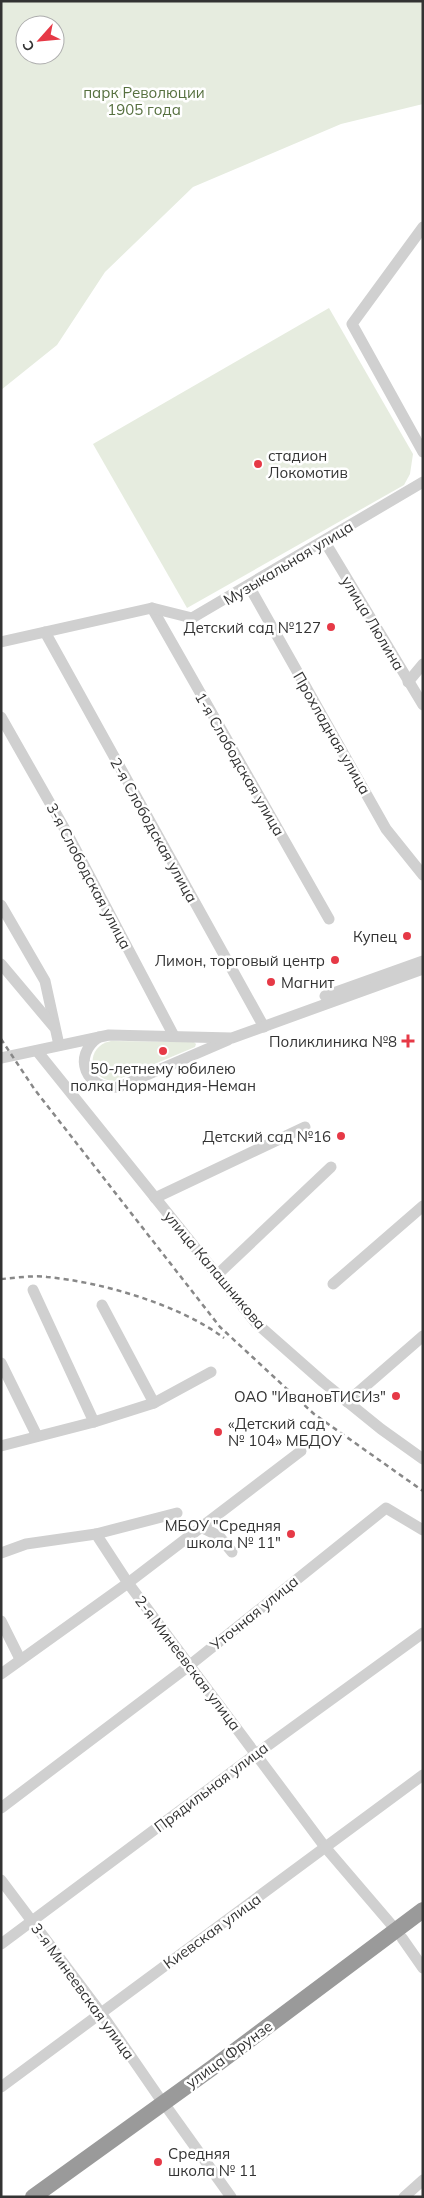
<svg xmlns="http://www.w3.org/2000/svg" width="424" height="2198" viewBox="0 0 424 2198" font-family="Mulish,sans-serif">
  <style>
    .green { fill: #e6ecdf; fill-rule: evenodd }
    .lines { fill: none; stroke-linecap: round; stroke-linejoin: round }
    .minor { stroke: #d0d0d0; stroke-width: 11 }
    .highway { stroke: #9a9a9a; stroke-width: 16 }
    .rail { stroke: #888; stroke-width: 2.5; stroke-dasharray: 5 4; stroke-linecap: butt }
    .poi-dot { fill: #e63946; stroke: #fff; stroke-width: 2 }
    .labels { text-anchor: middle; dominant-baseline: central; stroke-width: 5; stroke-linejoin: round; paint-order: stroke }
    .park-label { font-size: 15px; fill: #56703f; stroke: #fff }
    .poi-label { font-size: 15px; fill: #333; stroke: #fff; text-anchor: end }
    .street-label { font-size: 15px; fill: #333; stroke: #fff }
  </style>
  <rect width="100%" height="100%" fill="#fff"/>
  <g class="green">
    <path d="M1,1H423V104L341,124L193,187L105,272L57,345L1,390ZM25,25H55V55H25Z"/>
    <polygon points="329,308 413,454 410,474 404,485 187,608 93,444"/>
    <path d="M111,1041L194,1042L196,1044L195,1047L114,1081C87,1080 85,1046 111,1041Z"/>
  </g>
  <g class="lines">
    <g class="minor">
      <polyline points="423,227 352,324 423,452"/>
      <polyline points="325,542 423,705"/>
      <polyline points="249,586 386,829 423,875"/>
      <polyline points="152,608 329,919"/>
      <polyline points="45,632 264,1027"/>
      <polyline points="1,642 152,608 192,618 423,482"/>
      <polyline points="408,682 423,664"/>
      <polyline points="1,717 67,833 174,1036"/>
      <polyline points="1,905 45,981 59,1045"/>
      <polyline points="1,964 54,1027"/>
      <polyline points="325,996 423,961"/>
      <path d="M99,1037C71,1056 86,1091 119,1087L228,1040"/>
      <polyline points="37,1051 256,1323 323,1382 381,1429 423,1459"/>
      <polyline points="1,1058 109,1035 232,1038 423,969"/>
      <polyline points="155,1198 305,1127"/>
      <polyline points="217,1275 331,1167"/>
      <polyline points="333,1284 423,1206"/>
      <polyline points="33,1290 94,1422"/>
      <polyline points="102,1305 154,1403"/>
      <polyline points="1,1363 37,1436"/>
      <polyline points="347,1402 423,1336"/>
      <polyline points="1,1446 94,1422 154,1403 211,1372"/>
      <polyline points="201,1527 219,1536 232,1552"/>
      <polyline points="96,1534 128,1583 325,1847 396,1930"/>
      <polyline points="1,1553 26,1544 96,1534 177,1513"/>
      <polyline points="1,1621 20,1659"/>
      <polyline points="1,1674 128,1583 301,1451"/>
      <polyline points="1,1808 190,1665 386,1508 423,1530"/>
      <polyline points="1,1880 101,2013 163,2103"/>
      <polyline points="402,1938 423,1968"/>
      <polyline points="1,1944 256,1754 423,1633"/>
      <polyline points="1,2087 423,1775"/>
      <polyline points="168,2109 231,2197"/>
      <polyline points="404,2197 423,2180"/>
    </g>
    <polyline class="highway" points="33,2197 212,2068 423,1910"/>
    <g class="rail">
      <polyline points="1,1039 35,1090 220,1327 314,1414 423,1491"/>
      <path d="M1,1279C16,1278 33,1275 47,1277C102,1282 180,1305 224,1338"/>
    </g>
  </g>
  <g class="poi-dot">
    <circle cx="258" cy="464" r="5"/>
    <circle cx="331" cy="627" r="5"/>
    <circle cx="407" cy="936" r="5"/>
    <circle cx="335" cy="960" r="5"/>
    <circle cx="271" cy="982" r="5"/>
    <path d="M405.5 1033.5h5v5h5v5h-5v5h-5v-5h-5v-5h5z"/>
    <circle cx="163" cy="1051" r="5"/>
    <circle cx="341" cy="1136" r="5"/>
    <circle cx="396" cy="1396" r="5"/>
    <circle cx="218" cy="1432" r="5"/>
    <circle cx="291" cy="1534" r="5"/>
    <circle cx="158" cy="2162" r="5"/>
  </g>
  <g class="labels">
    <g class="park-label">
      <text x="144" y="92">парк Революции<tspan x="144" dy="17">1905 года</tspan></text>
    </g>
    <g class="poi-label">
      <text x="268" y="455" text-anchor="start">стадион<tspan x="268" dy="17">Локомотив</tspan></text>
      <text x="321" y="627">Детский сад №127</text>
      <text x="397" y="936">Купец</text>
      <text x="325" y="960">Лимон, торговый центр</text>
      <text x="281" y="982" text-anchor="start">Магнит</text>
      <text x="397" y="1041">Поликлиника №8</text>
      <text x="163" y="1068" text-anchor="middle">50-летнему юбилею<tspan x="163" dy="17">полка Нормандия-Неман</tspan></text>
      <text x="331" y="1136">Детский сад №16</text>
      <text x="386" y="1396">ОАО "ИвановТИСИз"</text>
      <text x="228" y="1423" text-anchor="start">«Детский сад<tspan x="228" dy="17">№ 104» МБДОУ</tspan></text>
      <text x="281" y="1525">МБОУ "Средняя<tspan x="281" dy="17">школа № 11"</tspan></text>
      <text x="168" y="2153" text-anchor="start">Средняя<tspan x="168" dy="17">школа № 11</tspan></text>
    </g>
    <g class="street-label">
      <text transform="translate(288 563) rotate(-31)">Музыкальная улица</text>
      <text transform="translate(373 623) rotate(59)">улица Люлина</text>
      <text transform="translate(332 733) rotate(60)">Прохладная улица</text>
      <text transform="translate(240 764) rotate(60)">1-я Слободская улица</text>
      <text transform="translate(154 830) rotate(61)">2-я Слободская улица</text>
      <text transform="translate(89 876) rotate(62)">3-я Слободская улица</text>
      <text transform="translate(215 1270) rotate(50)">улица Калашникова</text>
      <text transform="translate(254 1613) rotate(-39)">Уточная улица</text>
      <text transform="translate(188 1663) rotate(53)">2-я Минеевская улица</text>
      <text transform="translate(211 1787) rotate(-37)">Прядильная улица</text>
      <text transform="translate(212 1931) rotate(-36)">Киевская улица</text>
      <text transform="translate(83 1991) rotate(54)">3-я Минеевская улица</text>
      <text transform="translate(229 2054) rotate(-36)">улица Фрунзе</text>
    </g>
  </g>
  <rect width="424" height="2198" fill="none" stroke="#333333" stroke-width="5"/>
  <g transform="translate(40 40) rotate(243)"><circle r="24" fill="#ffffff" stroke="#adadad"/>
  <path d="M0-4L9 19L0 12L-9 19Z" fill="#e63946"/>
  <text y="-8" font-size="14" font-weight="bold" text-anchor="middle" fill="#333333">С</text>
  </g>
</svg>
